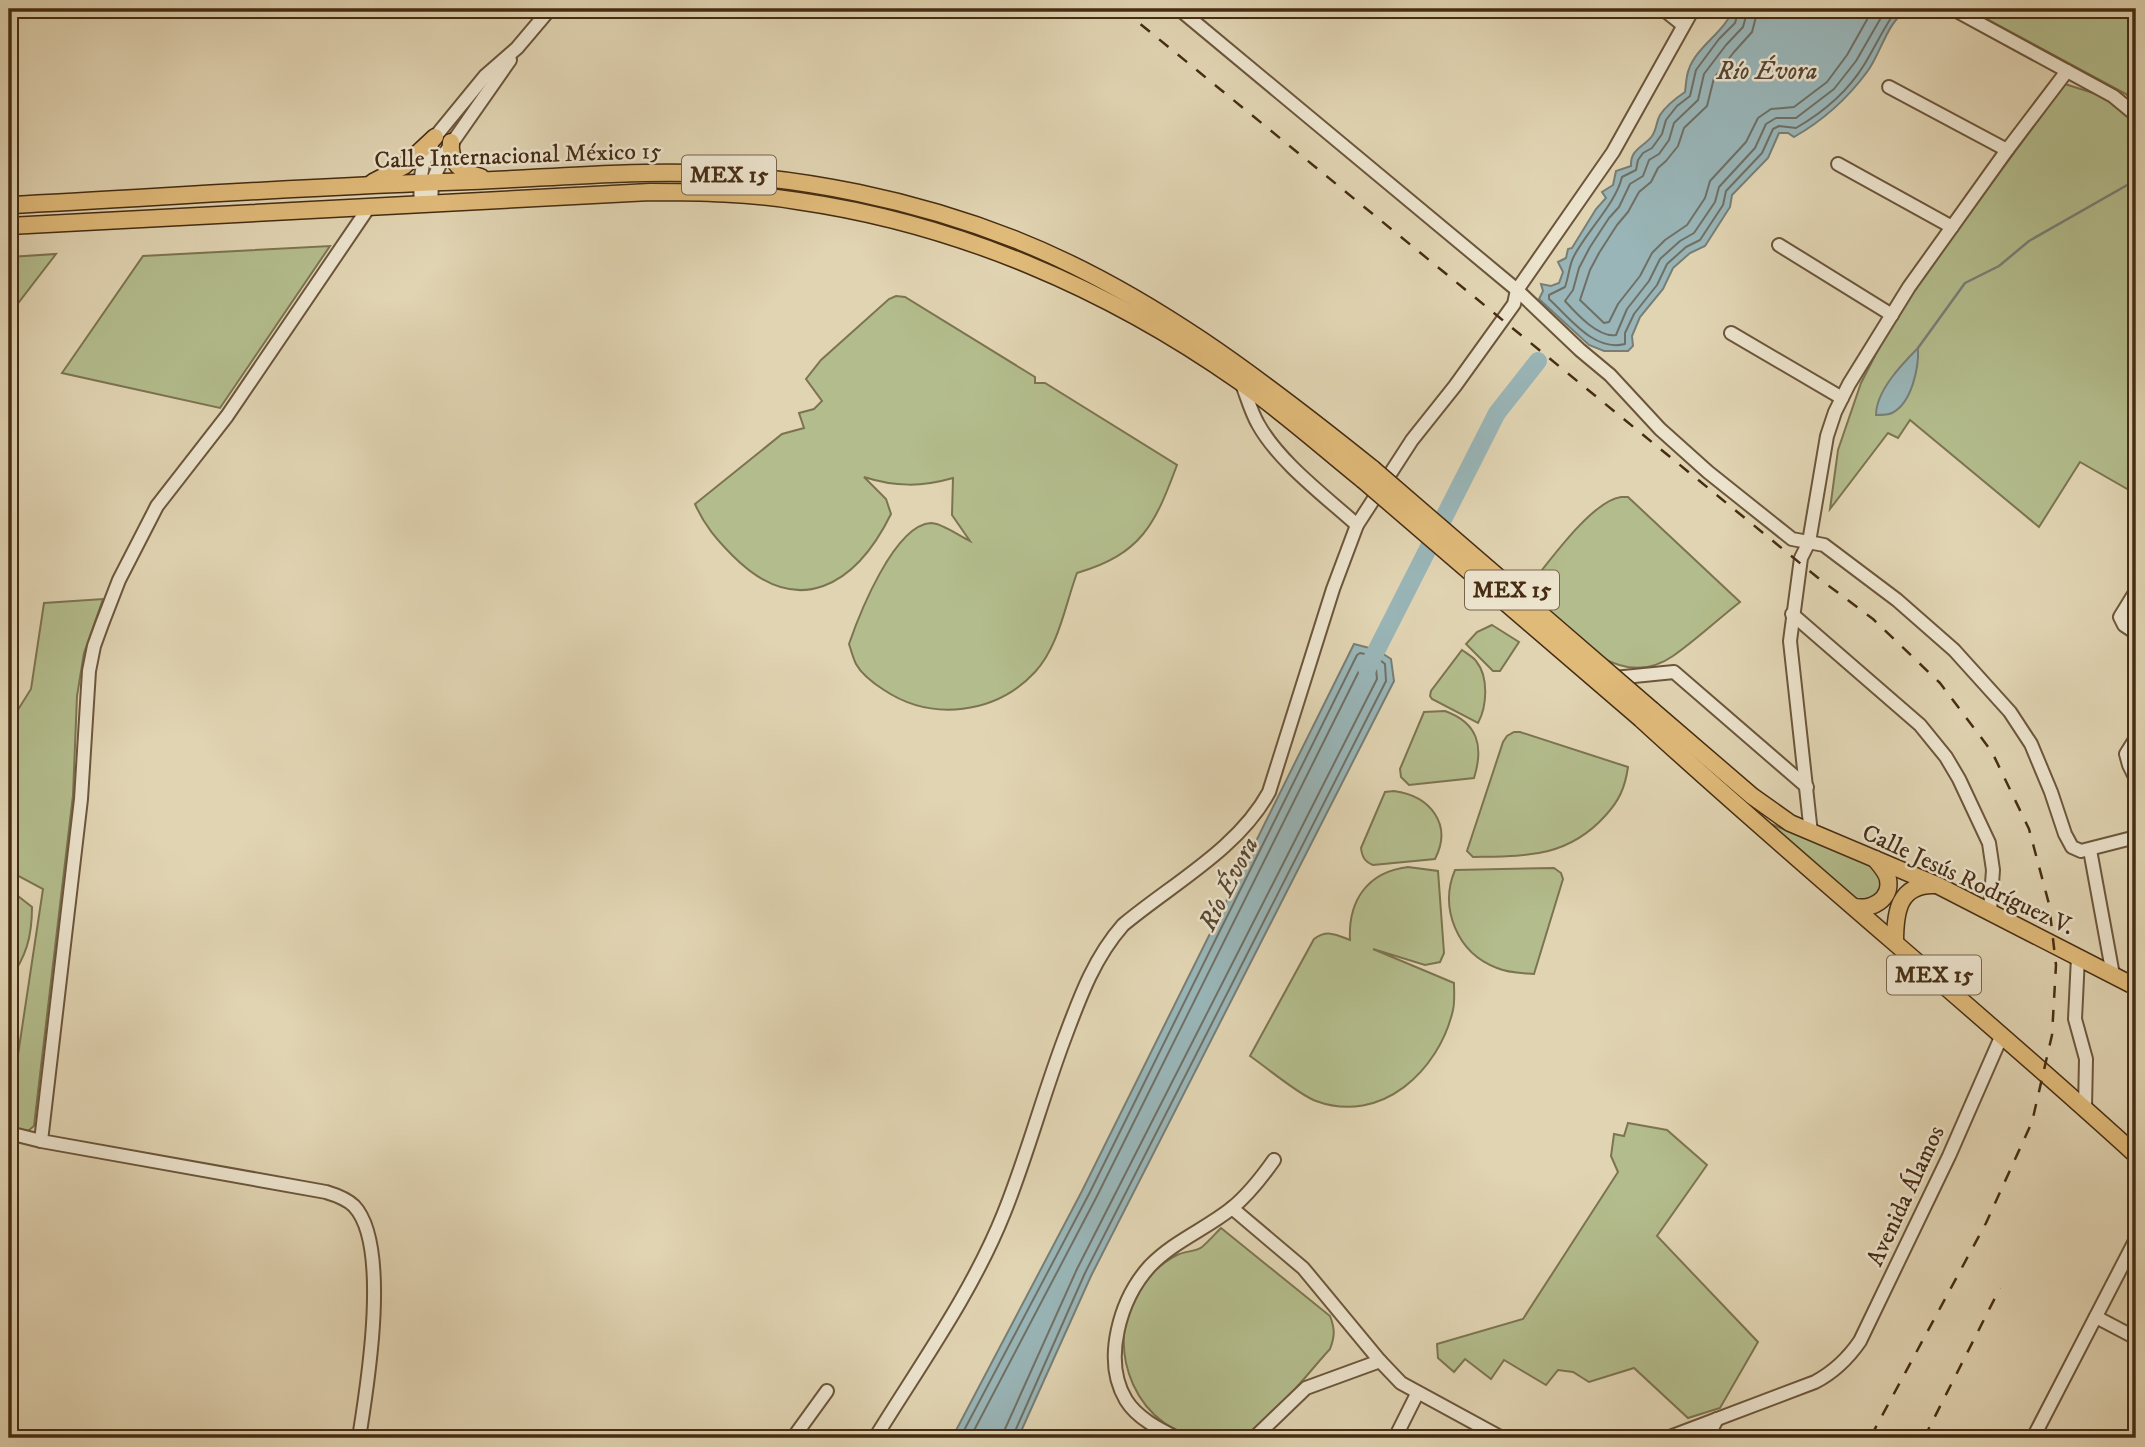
<svg xmlns="http://www.w3.org/2000/svg" width="2145" height="1447" viewBox="0 0 2145 1447" font-family="'IM FELL DW Pica',serif">
  <style>
    .green { fill: #b3bc8c; stroke: #7c7450; stroke-width: 2 }
    .water { fill: #99b5b7; stroke: #777e75; stroke-width: 2 }
    .lines { fill: none; stroke-linecap: round; stroke-linejoin: round }
    .shore { stroke: #6f7065; stroke-width: 2 }
    .stream { stroke: #777e75; stroke-width: 2.5 }
    .river { stroke: #99b5b7; stroke-width: 18 }
    .minor-casing { stroke: #6c563b; stroke-width: 16 }
    .major-casing { stroke: #452c13; stroke-width: 19 }
    .minor { stroke: #ece3cd; stroke-width: 12 }
    .major { stroke: #e0ba79; stroke-width: 16 }
    .rail { stroke: #452c13; stroke-width: 2.5; stroke-dasharray: 12 12; stroke-linecap: butt }
    .major-bridge-casing { stroke: #452c13; stroke-width: 19; stroke-linecap: butt }
    .major-bridge { stroke: #e0ba79; stroke-width: 16 }
    .labels { text-anchor: middle; dominant-baseline: central; stroke-width: 5; stroke-linejoin: round; paint-order: stroke }
    .shield { fill: #ece3cd; stroke: #77634b; stroke-width: 2 }
    .shield-label { font-size: 23px; font-weight: bold; fill: #452c13 }
    .street-label { font-size: 24px; fill: #452c13; stroke: #ece3cd }
    .water-label { font-size: 26px; font-style: italic; fill: #564734; stroke: #ece3cd }
  </style>
  <rect width="100%" height="100%" fill="#e1d4b2"/>
  <filter id="stains"><feTurbulence type="fractalNoise" baseFrequency=".00286" numOctaves="4"/><feColorMatrix values="0 0 0 0 .2 0 0 0 0 .09 0 0 0 0 .02 0 0 0 .5 -.17"/></filter>
  <radialGradient id="worn" r=".72"><stop offset=".6" stop-color="#630" stop-opacity="0"/><stop offset="1" stop-color="#630" stop-opacity=".3"/></radialGradient>
  <g class="green">
    <polygon points="1968,9 2136,9 2136,104 2126,94"/>
    <polygon points="2065,84 2118,101 2136,124 2136,336 2130,345 2136,351 2136,494 2080,462 2039,527 1910,420 1898,438 1888,433 1830,509 1838,450 1861,383 1900,307"/>
    <polygon points="330,246 220,408 62,373 143,256"/>
    <polygon points="56,254 9,315 9,257"/>
    <path d="M896,296L905,297L1035,377V383H1045L1177,465C1155,524 1142,554 1077,573C1065,605 1059,646 1035,672C996,714 932,722 884,690C873,683 862,675 856,664C853,658 851,650 849,644C859,615 894,525 931,523C942,523 959,536 970,541L952,515L953,478C922,487 895,487 864,477L886,499L891,514C856,585 798,621 733,556C717,540 704,525 695,504L782,434L804,428L799,413L814,409L822,401L806,379L821,360L889,299Z"/>
    <path d="M1621,497H1628L1740,602C1717,620 1696,640 1673,656C1615,696 1564,626 1527,589C1546,566 1591,501 1621,497Z"/>
    <polygon points="103,599 84,653 77,696 73,795 34,1126 28,1131 9,1127 9,1101 11,1101 43,889 9,871 9,724 31,689 44,603"/>
    <polygon points="1492,625 1519,642 1500,671 1493,671 1466,644 1477,632"/>
    <path d="M1462,650C1466,653 1473,657 1476,661C1489,677 1487,706 1478,723L1432,699L1430,696L1431,691Z"/>
    <path d="M1445,711C1478,723 1484,746 1474,778L1409,785L1401,777L1400,769L1424,712Z"/>
    <path d="M1514,732H1520L1628,767C1625,788 1619,801 1605,816C1567,858 1525,856 1473,857L1467,851L1503,742L1507,736Z"/>
    <path d="M1394,791C1430,796 1453,824 1435,859L1373,865C1365,862 1362,857 1361,848L1385,792Z"/>
    <path d="M1766,822L1873,865C1882,876 1884,885 1876,897L1860,901L1855,899Z"/>
    <path d="M1408,867L1438,871L1444,953L1440,962L1425,965L1373,949L1454,983C1454,992 1455,1001 1453,1010C1439,1071 1381,1125 1316,1101C1299,1095 1266,1067 1250,1056L1314,939C1327,929 1337,935 1350,940C1348,901 1367,872 1408,867Z"/>
    <path d="M1554,868L1561,873L1563,879L1534,974C1522,973 1508,973 1497,968C1457,953 1439,908 1455,870Z"/>
    <path d="M9,889L32,907C32,938 26,956 9,981Z"/>
    <polygon points="1628,1123 1667,1130 1707,1165 1657,1236 1758,1342 1720,1408 1688,1418 1634,1368 1589,1382 1573,1372 1558,1370 1546,1385 1504,1360 1491,1379 1465,1359 1454,1372 1438,1358 1437,1344 1523,1319 1618,1172 1611,1156 1614,1134 1624,1136"/>
    <path d="M1221,1228L1330,1316C1335,1329 1335,1336 1330,1349C1306,1375 1273,1420 1243,1436C1235,1441 1221,1438 1212,1438C1138,1438 1099,1345 1141,1287C1150,1274 1163,1262 1177,1255C1185,1251 1195,1252 1202,1247C1209,1241 1215,1234 1221,1228Z"/>
  </g>
  <g class="water">
    <path d="M1733,9H1909C1887,20 1881,54 1867,72C1847,99 1824,120 1794,137L1788,133H1779L1768,158L1732,195L1730,207L1705,246L1690,253L1673,268L1663,289L1640,317L1632,336L1633,346L1628,351H1604L1589,345L1539,299L1543,291L1541,284L1551,286L1559,283L1563,272L1558,262L1566,258L1568,249L1572,248L1596,209L1606,198L1602,192L1613,185L1616,171L1631,166C1630,149 1644,147 1652,136C1657,129 1656,122 1660,115C1666,106 1676,98 1685,92C1686,85 1686,76 1689,69C1697,46 1725,32 1733,9Z"/>
    <path d="M1918,348C1919,367 1912,403 1892,413C1888,415 1881,415 1876,415C1876,391 1902,364 1918,348Z"/>
    <polygon points="1354,644 1377,650 1391,659 1394,681 1091,1276 1018,1438 952,1438 1082,1191"/>
  </g>
  <g class="lines">
    <g class="shore">
      <path d="M1739,9L1735,23L1719,39L1696,70L1690,96L1677,106L1666,120L1662,134L1652,148L1643,153L1638,160L1636,170L1622,177C1616,203 1587,231 1574,256C1569,265 1569,276 1565,287L1549,295V299C1570,318 1594,352 1625,344V333L1634,314L1657,285L1667,264L1686,247L1700,240L1723,205L1726,191L1762,153L1773,129L1779,126L1796,128C1822,113 1848,91 1864,65C1875,47 1884,27 1897,9"/>
      <path d="M1748,9L1743,27L1726,45L1704,74L1698,100L1674,123L1669,140L1659,154L1649,160L1643,176L1630,184L1619,207L1609,218L1590,247L1579,268L1573,290L1565,301C1576,313 1598,338 1616,335L1627,309L1649,281L1660,259L1680,241L1694,233L1715,202L1719,187L1755,148L1766,124L1776,118H1796L1834,89L1856,61L1886,9"/>
      <polyline points="1758,9 1752,32 1734,52 1714,78 1707,106 1684,128 1678,146 1666,161 1658,168 1651,182 1639,192 1628,212 1617,225 1599,253 1590,270 1580,300 1604,323 1609,322 1618,304 1640,276 1652,253 1665,240 1687,225 1705,198 1710,181 1746,142 1758,118 1771,109 1794,107 1827,82 1847,55 1873,9"/>
      <polyline points="960,1438 1089,1194 1357,655 1360,653 1375,656 1385,664 1386,681 1085,1273 1012,1438"/>
      <polyline points="970,1438 1096,1198 1362,665 1365,663 1376,669 1377,679 1077,1269 1005,1429 1003,1438"/>
    </g>
    <polyline class="stream" points="1918,348 1965,283 1999,266 2029,241 2136,180"/>
    <polyline class="river" points="1367,669 1497,413 1538,361"/>
    <g class="minor-casing">
      <g id="minor">
        <polyline points="1179,9 1517,290 1580,350 1610,375 1660,429 1708,472 1792,539 1824,545 1897,600 1954,650 2010,712 2031,744 2051,792 2065,834 2072,847 2081,851 2136,837"/>
        <polyline points="1663,9 1683,25"/>
        <polyline points="1953,9 2113,96 2136,115"/>
        <polyline points="1889,87 2007,150"/>
        <polyline points="1838,164 1952,227"/>
        <polyline points="431,204 432,182 445,153 510,60"/>
        <polyline points="421,205 420,183 423,164 435,137 485,76 517,48 550,9"/>
        <polyline points="1779,245 1892,315"/>
        <polyline points="1731,333 1842,398"/>
        <path d="M1242,384C1247,397 1251,412 1258,424C1279,462 1325,496 1357,525"/>
        <polyline points="2136,591 2120,617 2124,625 2136,633"/>
        <polyline points="1792,614 1920,725 1946,757 1959,779 1989,843 1993,870 1990,910"/>
        <polyline points="1614,678 1674,672 1807,787"/>
        <polyline points="2136,738 2126,754 2129,765 2136,779"/>
        <polyline points="1811,833 1790,641 1801,558 1809,542 1827,436 1835,412 1849,384 1909,287 2007,150 2067,71"/>
        <polyline points="2090,850 2113,975"/>
        <polyline points="2078,957 2075,1019 2086,1059 2085,1108"/>
        <polyline points="9,1133 41,1141"/>
        <polyline points="1232,1208 1303,1268 1380,1361 1401,1383 1502,1438"/>
        <polyline points="2096,1317 2136,1338"/>
        <polyline points="9,1436 18,1438"/>
        <path d="M359,1438C367,1388 391,1245 354,1206C347,1199 336,1195 326,1192L41,1141L81,799L89,671L94,646L102,624L119,580L157,506L227,416L369,207"/>
        <polyline points="793,1438 827,1391"/>
        <path d="M875,1438C920,1365 972,1293 1004,1213C1027,1156 1043,1095 1065,1037C1080,997 1094,958 1123,925C1172,884 1238,849 1269,792L1333,589L1357,525L1412,440L1455,386L1514,304L1517,290L1613,152L1693,9"/>
        <path d="M1177,1438C1159,1429 1137,1418 1126,1400C1102,1360 1120,1299 1150,1266C1174,1241 1206,1229 1232,1208C1249,1194 1262,1177 1274,1160"/>
        <polyline points="1254,1438 1306,1388 1380,1361"/>
        <polyline points="1395,1438 1417,1394"/>
        <path d="M1667,1438L1815,1382C1834,1372 1847,1360 1860,1341L1949,1156L2002,1035"/>
        <polyline points="1707,1438 1717,1419"/>
        <polyline points="2033,1438 2136,1239"/>
      </g>
    </g>
    <g class="major-casing">
      <g id="major">
        <path d="M451,142C449,163 462,173 481,177"/>
        <polyline points="373,182 404,166 435,137"/>
        <path d="M9,205C163,197 317,186 472,181C546,178 622,171 696,173C804,177 914,200 1014,239C1148,292 1262,380 1373,469"/>
        <path d="M9,226L650,192C700,192 749,193 798,201C958,224 1108,289 1239,381C1282,411 1322,447 1363,480"/>
        <polyline points="1652,710 1752,796 1790,823 1939,886 2136,987"/>
        <path d="M1641,719C1803,868 1974,1007 2136,1155"/>
        <path d="M1854,907C1871,910 1892,900 1888,879C1886,871 1880,865 1875,859"/>
        <path d="M1895,942C1895,913 1898,883 1936,885"/>
      </g>
    </g>
    <use href="#minor" class="minor"/>
    <use href="#major" class="major"/>
    <g class="rail">
      <polyline points="1122,9 1817,577 1873,619 1940,683 1992,752 2029,829 2049,904 2056,965 2052,1035 2032,1122 1986,1223 1870,1438"/>
      <polyline points="1924,1438 2000,1288"/>
    </g>
    <g class="major-bridge-casing">
      <g id="major-bridge">
        <polyline points="1373,469 1652,710"/>
        <polyline points="1363,480 1641,719"/>
      </g>
    </g>
    <use href="#major-bridge" class="major-bridge"/>
  </g>
  <g class="labels">
    <g class="shield">
      <rect x="682" y="155.5" width="94" height="39" rx="5"/>
      <rect x="1465" y="570.5" width="94" height="39" rx="5"/>
      <rect x="1887" y="955.5" width="94" height="39" rx="5"/>
    </g>
    <g class="shield-label">
      <text x="729" y="175">MEX 15</text>
      <text x="1512" y="590">MEX 15</text>
      <text x="1934" y="975">MEX 15</text>
    </g>
    <g class="street-label">
      <text transform="translate(518 156) rotate(-2)">Calle Internacional México 15</text>
      <text transform="translate(1968 880) rotate(25)">Calle Jesús Rodríguez V.</text>
      <text transform="translate(1906 1196) rotate(-65)">Avenida Álamos</text>
    </g>
    <g class="water-label">
      <text x="1767" y="71">Río Évora</text>
      <text transform="translate(1229 884) rotate(-63)">Río Évora</text>
    </g>
  </g>
  <rect width="2145" height="1447" fill="none" stroke="#e1d4b2" stroke-width="35"/>
  <rect x="10" y="10" width="2124" height="1426" fill="none" stroke="#452c13" stroke-width="3.5"/>
  <rect x="18" y="18" width="2110" height="1412" fill="none" stroke="#452c13" stroke-width="2"/>
  <rect width="100%" height="100%" filter="url(#stains)"/>
  <rect width="100%" height="100%" fill="url(#worn)"/>
</svg>
